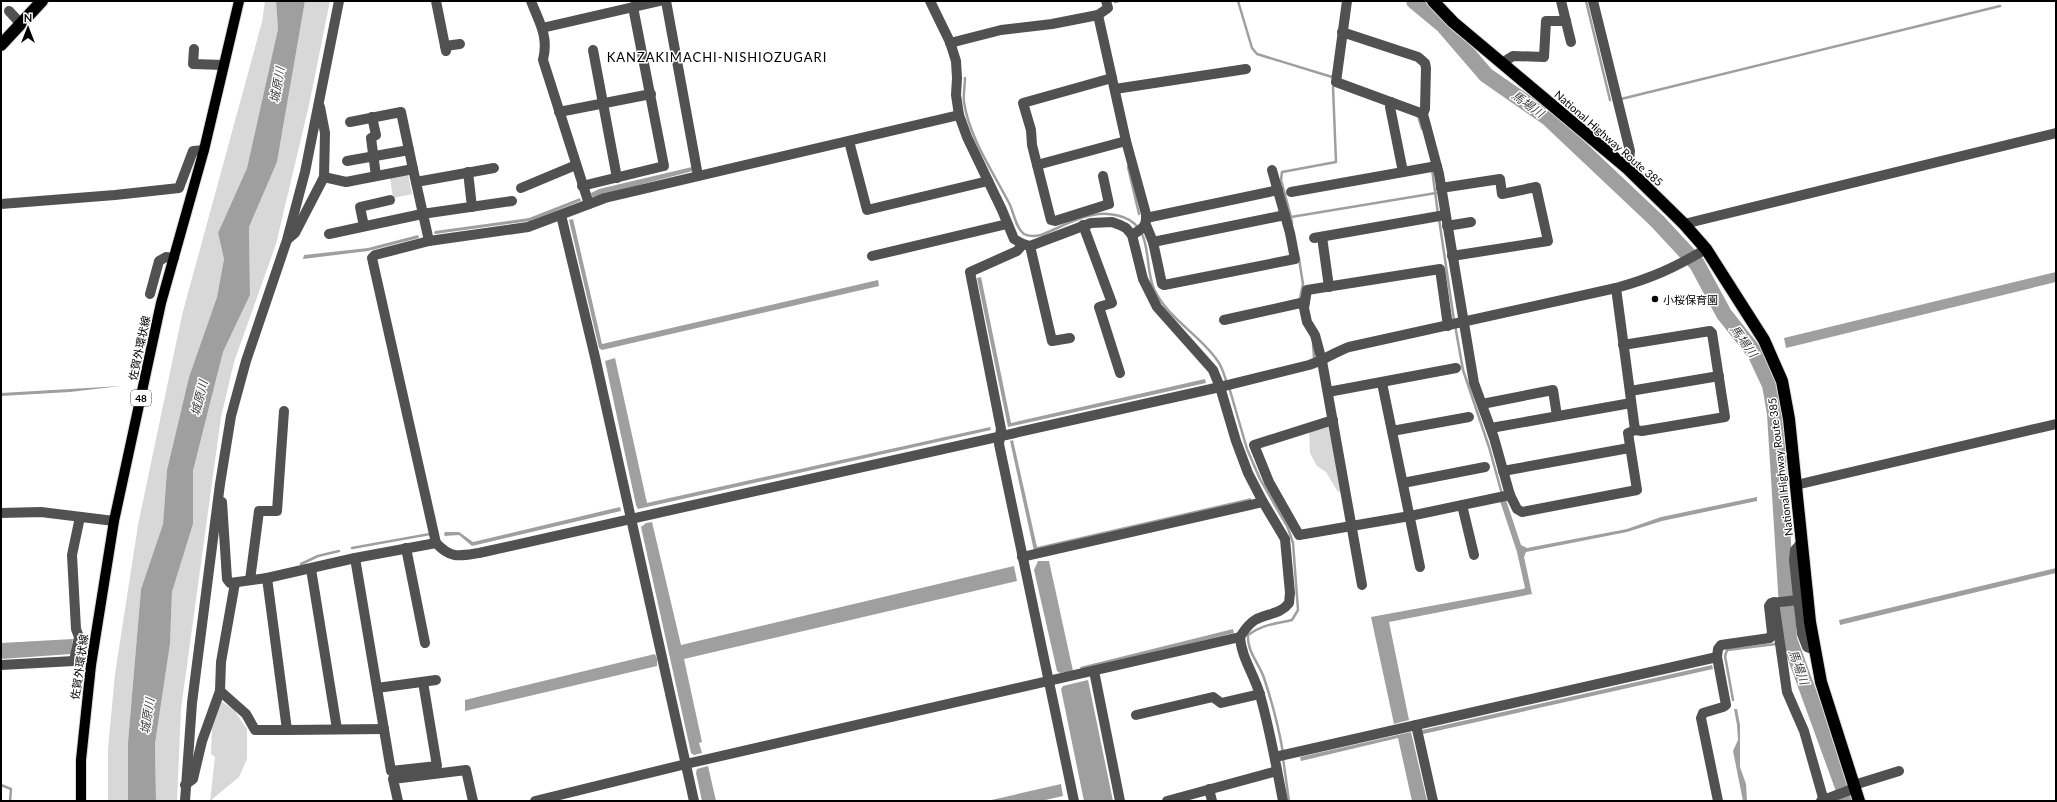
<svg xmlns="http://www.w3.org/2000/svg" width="2057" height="802" viewBox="0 0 2057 802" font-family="Lato,'Noto Sans JP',sans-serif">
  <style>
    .green { fill: #d8d8d8 }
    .water { fill: #9f9f9f }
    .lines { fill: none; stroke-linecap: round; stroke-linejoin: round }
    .stream { stroke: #9f9f9f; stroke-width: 2.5 }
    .river { stroke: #9f9f9f; stroke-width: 16 }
    .major-casing { stroke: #dbdbdb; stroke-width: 12 }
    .highway-casing { stroke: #dbdbdb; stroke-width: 14 }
    .minor { stroke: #515151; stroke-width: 10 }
    .major { stroke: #000; stroke-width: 10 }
    .highway { stroke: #000; stroke-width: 12 }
    .poi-dot { fill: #000; stroke: #fff; stroke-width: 1.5 }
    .labels { text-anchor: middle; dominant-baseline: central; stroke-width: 3; stroke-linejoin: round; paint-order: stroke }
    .shield { fill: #fff; stroke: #4c4c4c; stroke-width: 1 }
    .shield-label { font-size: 10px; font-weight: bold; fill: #000 }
    .street-label { font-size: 11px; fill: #000; stroke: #fff }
    .poi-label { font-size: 11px; fill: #000; stroke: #fff; text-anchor: start }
    .water-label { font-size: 12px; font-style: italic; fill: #404040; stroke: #fff }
    .quarter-label { font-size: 13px; letter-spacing: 1px; fill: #000; stroke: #fff }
  </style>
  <rect width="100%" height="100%" fill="#fff"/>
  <g class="green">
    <polygon points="265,1 276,1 278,29 247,168 218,233 224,259 217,297 189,377 167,470 163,524 141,589 128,742 128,801 108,801 108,749 115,674 138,525 182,315 262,22"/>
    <polygon points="305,1 330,1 309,105 276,244 234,362 221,417 181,709 177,801 156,801 155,744 170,644 172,592 193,524 193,471 223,352 250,295 249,227 277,162"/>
    <polygon points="408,174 412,194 393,198 390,178"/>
    <polygon points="1330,423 1343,491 1338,492 1326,472 1317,466 1310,453 1309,430"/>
    <polygon points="221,701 234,710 247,729 247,759 239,777 210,801 215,757 211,754 212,728"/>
  </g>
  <g class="water">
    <polygon points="276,1 305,1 277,162 249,227 250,295 223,352 193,471 193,524 172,592 170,644 155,744 156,801 128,801 128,742 141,589 163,524 167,470 189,377 217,297 224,259 218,233 247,168 278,29"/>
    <polygon points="692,167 693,171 592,197 591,193 599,189"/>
    <polygon points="580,198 581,201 530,221 435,234 434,233 435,231 529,218"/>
    <polygon points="573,219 602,344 878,280 879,286 602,350 599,348 569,220"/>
    <polygon points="418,235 419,238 368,251 303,259 304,255 368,248"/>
    <polygon points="2056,272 2056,282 1786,348 1784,338"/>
    <polygon points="981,277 1011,423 1205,379 1206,383 1008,427 977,278"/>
    <polygon points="615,358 647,503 990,427 991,430 638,509 636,505 605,361"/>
    <polygon points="121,386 70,392 1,396 1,393"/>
    <polygon points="1013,440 1037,547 1251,498 1251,501 1034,551 1010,441"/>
    <polygon points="1757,497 1757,501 1662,521 1627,532 1526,552 1524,557 1532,594 1389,622 1409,720 1394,724 1371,617 1523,589 1525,588 1517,552 1500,501 1506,500 1521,545 1527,548 1627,529 1661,517"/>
    <polygon points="620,507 621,511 472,546 459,535 445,536 444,534 445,532 459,532 473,542"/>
    <polygon points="652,522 681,645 1014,566 1017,581 684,659 702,742 699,743 702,753 694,755 691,753 641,527 646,523"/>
    <polygon points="1038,561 1049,561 1073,671 1060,673 1057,671 1034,570"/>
    <polygon points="2056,568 2056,573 1840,625 1839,620"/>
    <polygon points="1233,629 1234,633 1081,670 1080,667"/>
    <polygon points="73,639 71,654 1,659 1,643"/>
    <polygon points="655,654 657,659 657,666 465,711 465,700"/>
    <polygon points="1712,665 1713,669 1423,734 1422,730"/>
    <polygon points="1088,680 1113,801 1084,801 1061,689 1063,686"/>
    <polygon points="1734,709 1737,709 1740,725 1740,767 1746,784 1747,801 1743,801 1733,751 1738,740 1737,725"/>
    <polygon points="1411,732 1427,801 1412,801 1398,738 1301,761 1300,757"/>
    <polygon points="708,766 716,801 702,801 696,773 697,769"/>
    <polygon points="1061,784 1063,796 1041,801 987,801"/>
  </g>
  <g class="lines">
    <g class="stream">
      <polyline points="1238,1 1252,48 1257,54 1332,77 1333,75"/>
      <polyline points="1586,1 1610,100"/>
      <polyline points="1115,2 1119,1"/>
      <path d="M965,78C965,86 963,94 964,102C969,137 993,172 1009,203C1014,212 1015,227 1024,234C1029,237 1036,236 1041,235C1057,229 1077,217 1093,215C1107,212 1130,215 1138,228"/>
      <polyline points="1621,99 2000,6"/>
      <polyline points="1418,116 1422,129"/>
      <polyline points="1128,167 1139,214"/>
      <polyline points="1432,169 1438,214"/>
      <polyline points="1291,217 1281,180 1282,172 1336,162 1333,87"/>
      <polyline points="1439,219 1454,320"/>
      <polyline points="1292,224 1291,217 1436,193"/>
      <path d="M1141,232C1150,248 1146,271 1154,289C1168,319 1199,334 1217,360C1222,366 1224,375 1227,383"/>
      <polyline points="1299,259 1303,284 1300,298"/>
      <polyline points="1455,325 1463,370 1489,447 1502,494"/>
      <polyline points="1313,344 1314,358"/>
      <path d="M1229,387L1247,449L1260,479L1288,528L1293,543L1298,610L1292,620C1277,624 1262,624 1248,635C1247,652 1259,663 1264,678C1272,702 1279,728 1283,753"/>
      <polyline points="352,548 430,534"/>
      <polyline points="301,564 318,556 339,551"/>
      <polyline points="1733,700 1725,656 1727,650 1776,644"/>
      <polyline points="1283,758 1289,801"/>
      <polyline points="1,785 11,789 10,801"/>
    </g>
    <polyline class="river" points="1414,1 1443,25 1486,75 1548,118 1657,221 1697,264 1724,314 1755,353 1770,385 1775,414 1789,639 1848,801"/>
    <g class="major-casing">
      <polyline id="major" points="81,801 81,760 91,665 114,521 161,303 204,150 239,1"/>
    </g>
    <g class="highway-casing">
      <g id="highway">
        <polyline points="1433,1 1453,22 1628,169 1684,224 1706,249 1764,340 1782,381 1789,419 1810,622 1821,682 1859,801"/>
        <polyline points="1,45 42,1"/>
      </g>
    </g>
    <g class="minor">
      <polyline points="436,1 446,51"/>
      <path d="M531,1C539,22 549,36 543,60L589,204"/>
      <polyline points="666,1 698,176"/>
      <path d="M930,1L950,42L956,61L957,78L956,95L959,115L967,137L1002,210L1014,239L1023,244L1030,246L1091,223L1112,222L1120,225L1126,228L1132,235L1143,279L1157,307L1213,370L1220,387L1236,441L1248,473L1263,502L1285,539L1290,593L1289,603C1280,615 1267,613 1255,620C1248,624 1244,631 1240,637C1241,657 1255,676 1260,695C1270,730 1276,765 1283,801"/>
      <polyline points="1347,1 1336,82 1423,114"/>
      <polyline points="1561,1 1571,42"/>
      <polyline points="1593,1 1630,151 1628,169"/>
      <polyline points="9,11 21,24"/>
      <path d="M1098,15L1126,141L1146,214C1147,227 1142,229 1132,235"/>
      <polyline points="542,28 660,1"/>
      <polyline points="1342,32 1418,57 1425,63 1426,68 1425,109 1423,114 1439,174 1474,383 1494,438 1510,495 1517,509 1522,512 1637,490 1628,433 1635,430 1616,288"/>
      <polyline points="950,43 1001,30 1052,24 1098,15 1108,8 1106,1"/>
      <polyline points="445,46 460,44"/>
      <polyline points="194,49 193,64 224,65"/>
      <polyline points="593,50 617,178"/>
      <polyline points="1502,63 1513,56 1544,57 1546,21 1566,21"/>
      <polyline points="1115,89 1246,69"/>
      <polyline points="1391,102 1390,107 1403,172"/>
      <polyline points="559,112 651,94"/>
      <path d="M959,115L605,198L528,227L429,241L375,255L372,258L436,543C451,559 459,556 479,553L1220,387L1309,365C1324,360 1335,352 1349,347L1616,288C1652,278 1674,268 1706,249"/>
      <polyline points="372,117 376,135 371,138 376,176"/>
      <polyline points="350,122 401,112 413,169"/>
      <polyline points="850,145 867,210 988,181"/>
      <polyline points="347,161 409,150"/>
      <polyline points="1037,165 1126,141"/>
      <polyline points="468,172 472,207"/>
      <polyline points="1103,176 1109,204 1055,221 1051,220 1032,145 1031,130 1023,103 1112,78"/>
      <polyline points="324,177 346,182 413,169 429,241"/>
      <polyline points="416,182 494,168"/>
      <polyline points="582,186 664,166 633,7"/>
      <polyline points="521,188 576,165"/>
      <polyline points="1441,188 1500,179 1502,194 1536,187 1548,241 1452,256"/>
      <polyline points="1291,192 1437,166"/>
      <polyline points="1,204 115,195 179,188 193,151 204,150"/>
      <polyline points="561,215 595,357 694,801"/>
      <polyline points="1146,218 1278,190"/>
      <polyline points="1684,224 2056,133"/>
      <polyline points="1083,225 1112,303 1099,307 1120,373"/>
      <polyline points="1146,225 1153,242 1162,284 1164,285 1295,259 1290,233 1272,170"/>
      <polyline points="364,226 360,207 390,200"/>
      <polyline points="1447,226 1471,222"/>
      <polyline points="329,234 422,214 512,201"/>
      <polyline points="1322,237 1329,287"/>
      <polyline points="1314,238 1445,215"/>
      <polyline points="288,239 295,233 324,177 325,133 320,107"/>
      <polyline points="1153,242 1285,215"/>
      <polyline points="1023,244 1017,251 970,272 1001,429 999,444 1074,801"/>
      <polyline points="1030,246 1052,341 1070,338"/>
      <polyline points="872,256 1007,224"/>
      <polyline points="150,294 159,261 166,257 174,258"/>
      <polyline points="1224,320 1305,302"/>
      <polyline points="1623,345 1710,331 1712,333 1725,417 1642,431 1635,430"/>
      <polyline points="1382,383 1420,567"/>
      <polyline points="1630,391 1719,376"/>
      <polyline points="1328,392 1456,368"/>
      <polyline points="1482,404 1553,390 1557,416"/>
      <polyline points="1333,420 1254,445 1269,482 1299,535 1410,516 1510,495"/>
      <polyline points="1491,428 1631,403"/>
      <polyline points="1392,431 1469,417"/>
      <polyline points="1503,471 1629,448"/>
      <polyline points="1403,483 1485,467"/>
      <polyline points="1796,485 2056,424"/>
      <polyline points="222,502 227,579 230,583 267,578 355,558 436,543"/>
      <polyline points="1462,505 1474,555"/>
      <polyline points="1,513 41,512 114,521"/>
      <polyline points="1802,542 1795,550 1794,560 1802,634 1807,647 1815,650"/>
      <polyline points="406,548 425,643"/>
      <polyline points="1022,557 1263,502"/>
      <polyline points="355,558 391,771 437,766 423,682"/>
      <polyline points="311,569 337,729"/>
      <polyline points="267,578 287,730 384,729"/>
      <polyline points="250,580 259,511 277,511 284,411"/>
      <polyline points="235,583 221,662 220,691 246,714 255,730 287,730"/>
      <polyline points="1362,585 1322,361 1315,335 1307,322 1304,308 1307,290 1440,269 1448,326"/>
      <polyline points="1774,602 1787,692 1804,731 1824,801"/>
      <polyline points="1717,657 1718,649 1721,645 1770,638 1772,633 1769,606 1771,603 1798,600"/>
      <polyline points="1,665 74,661 79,637 76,629 72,555 80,517"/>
      <polyline points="1094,671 1120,801"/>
      <polyline points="377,688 436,680"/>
      <polyline points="1136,715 1213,697 1221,703 1260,694"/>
      <polyline points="1416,725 1433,801"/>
      <polyline points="1275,757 1717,657 1726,705 1723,707 1703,713 1701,718 1718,801"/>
      <polyline points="185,785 193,779 202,741 220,691"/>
      <polyline points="1209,789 1212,801"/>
      <polyline points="185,801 192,703 220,484 231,416 246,361 287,240 305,172 339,1"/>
      <polyline points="398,801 393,779 466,770 473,801"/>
      <polyline points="535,801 686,764 1240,637"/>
      <polyline points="1167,801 1277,771"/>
      <polyline points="1821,801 1850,790 1854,785 1899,771"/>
    </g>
    <use href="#major" class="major"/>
    <use href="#highway" class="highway"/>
  </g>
  <circle class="poi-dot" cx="1655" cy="299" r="4"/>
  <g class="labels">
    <rect class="shield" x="131" y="390" width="20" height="16" rx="3"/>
    <g class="shield-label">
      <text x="141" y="398">48</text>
    </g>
    <g class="street-label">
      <text transform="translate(1609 138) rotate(41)">National Highway Route 385</text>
      <text transform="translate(139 348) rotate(-78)">佐賀外環状線</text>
      <text transform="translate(1780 467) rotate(-97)">National Highway Route 385</text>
      <text transform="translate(79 667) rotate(-82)">佐賀外環状線</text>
    </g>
    <g class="poi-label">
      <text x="1663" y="299">小桜保育園</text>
    </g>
    <g class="water-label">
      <text transform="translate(277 85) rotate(-80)">城原川</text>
      <text transform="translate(1528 104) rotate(35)">馬場川</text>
      <text transform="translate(1744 341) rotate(54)">馬場川</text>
      <text transform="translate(199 398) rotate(-76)">城原川</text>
      <text transform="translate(1799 667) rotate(70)">馬場川</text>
      <text transform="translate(147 716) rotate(-81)">城原川</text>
    </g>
    <g class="quarter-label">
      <text x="717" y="57">KANZAKIMACHI-NISHIOZUGARI</text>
    </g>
  </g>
  <rect width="2057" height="802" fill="none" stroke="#000000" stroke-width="4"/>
  <g transform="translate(28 28)" stroke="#ffffff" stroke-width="3" paint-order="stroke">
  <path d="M0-3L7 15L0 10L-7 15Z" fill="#000000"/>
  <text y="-6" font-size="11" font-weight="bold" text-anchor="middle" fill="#000000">N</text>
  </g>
</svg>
